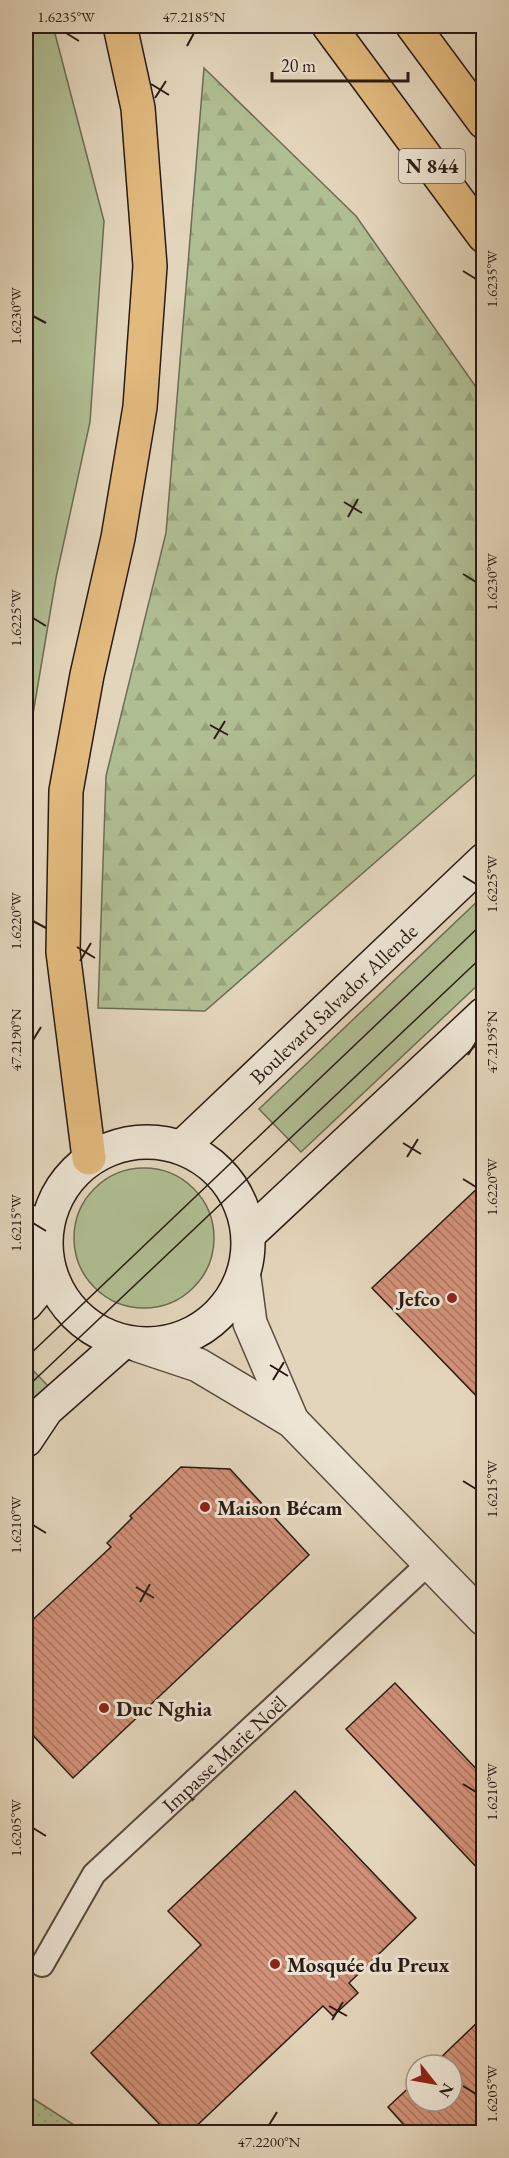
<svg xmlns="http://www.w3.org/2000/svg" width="509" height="2158" viewBox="0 0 509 2158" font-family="'EB Garamond',serif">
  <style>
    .green { fill: #b0be93; stroke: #6d6c54; stroke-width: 1.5 }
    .forest { fill: url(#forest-firs); stroke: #6d6c54; stroke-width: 1.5 }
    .park { fill: url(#park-dots); stroke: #6d6c54; stroke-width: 1.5 }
    .building { fill: url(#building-back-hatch); stroke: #2a1b15; stroke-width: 1.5 }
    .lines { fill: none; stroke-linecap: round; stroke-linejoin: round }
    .lane-casing { stroke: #584a3e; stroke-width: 26 }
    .street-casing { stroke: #584a3e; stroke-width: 36 }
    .secondary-casing { stroke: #2a1b15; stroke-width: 36 }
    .highway-casing { stroke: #2a1b15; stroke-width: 36 }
    .lane { stroke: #ede4d3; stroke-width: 22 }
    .street { stroke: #ede4d3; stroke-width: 33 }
    .secondary { stroke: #ede4d3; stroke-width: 33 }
    .highway { stroke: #e2ba7e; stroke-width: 33 }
    .tram { stroke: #2a1b15; stroke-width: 1.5 }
    .ticks { fill: none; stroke: #2a1b15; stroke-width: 2 }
    .poi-dot { fill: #8f2418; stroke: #ede4d3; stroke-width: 2 }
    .labels { text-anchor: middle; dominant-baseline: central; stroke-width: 6; stroke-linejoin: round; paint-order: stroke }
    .shield { fill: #ede4d3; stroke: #64574e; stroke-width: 1.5 }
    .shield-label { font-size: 20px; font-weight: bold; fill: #2a1b15 }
    .street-label { font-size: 21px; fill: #2a1b15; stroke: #ede4d3 }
    .poi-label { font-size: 21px; font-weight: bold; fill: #2a1b15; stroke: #ede4d3; text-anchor: start }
    .neatline { fill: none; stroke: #2a1b15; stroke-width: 2 }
    .ticks-label { font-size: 15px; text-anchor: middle; fill: #2a1b15 }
  </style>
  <defs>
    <pattern id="forest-firs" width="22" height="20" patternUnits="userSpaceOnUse" patternTransform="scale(1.5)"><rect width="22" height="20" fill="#b0be93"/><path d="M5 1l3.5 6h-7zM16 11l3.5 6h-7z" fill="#98a37e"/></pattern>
    <pattern id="park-dots" width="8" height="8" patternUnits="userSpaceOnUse" patternTransform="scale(1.5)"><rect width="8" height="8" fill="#b0be93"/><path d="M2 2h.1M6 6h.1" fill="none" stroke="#98a37e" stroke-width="1.8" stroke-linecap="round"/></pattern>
    <pattern id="building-back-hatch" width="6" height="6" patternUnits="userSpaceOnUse" patternTransform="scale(1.5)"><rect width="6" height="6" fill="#d19077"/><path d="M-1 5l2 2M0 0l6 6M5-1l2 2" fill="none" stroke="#aa7560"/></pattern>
  </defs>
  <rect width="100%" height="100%" fill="#e3d5bb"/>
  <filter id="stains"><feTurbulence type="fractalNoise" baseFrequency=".00333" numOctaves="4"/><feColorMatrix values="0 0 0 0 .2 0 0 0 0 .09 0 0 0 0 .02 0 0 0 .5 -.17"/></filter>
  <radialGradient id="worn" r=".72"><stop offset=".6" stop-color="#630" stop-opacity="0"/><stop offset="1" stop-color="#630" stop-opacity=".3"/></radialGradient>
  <g class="green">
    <polygon points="26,26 53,26 104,221 90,422 56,578 26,755"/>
    <polygon points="483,896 483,980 301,1152 259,1109"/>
    <circle cx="144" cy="1238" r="70"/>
    <polygon points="26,1363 50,1388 26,1413"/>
  </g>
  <polygon class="forest" points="204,68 356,216 483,397 483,768 205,1011 98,1008 106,776 166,533"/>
  <polygon class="park" points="26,2094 85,2132 26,2132"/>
  <g class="building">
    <polygon points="483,1183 483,1403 372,1288"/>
    <polygon points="181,1467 230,1469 309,1555 73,1778 26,1728 26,1626 111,1547 107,1543 132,1518 130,1516"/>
    <polygon points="395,1683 483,1776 483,1874 346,1729"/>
    <polygon points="295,1791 416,1918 349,1983 358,1993 333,2016 323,2006 189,2133 168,2133 91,2053 201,1945 168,1911"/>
    <polygon points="483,2017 483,2133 411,2133 388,2107 416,2081 416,2101 452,2101 452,2065 433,2065"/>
  </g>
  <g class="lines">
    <g class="lane-casing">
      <g id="lane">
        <polyline points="26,1217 48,1218"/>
        <path id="s1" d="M42,1965L94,1874L430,1562"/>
      </g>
    </g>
    <g class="street-casing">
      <g id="street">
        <polyline points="244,1278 250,1323 292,1421"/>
        <polyline points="138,1345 198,1365 292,1421 484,1619"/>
      </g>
    </g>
    <g class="secondary-casing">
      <g id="secondary">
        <circle cx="147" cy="1243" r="101"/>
        <path id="s2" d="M183,1146L484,860"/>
        <polyline points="249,1234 484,1014"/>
        <polyline points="26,1304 50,1275"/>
        <polyline points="26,1440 46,1410 123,1342"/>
      </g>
    </g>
    <g class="highway-casing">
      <g id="highway">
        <polyline points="329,26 484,236"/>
        <polyline points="413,26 484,122"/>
        <polyline points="89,1158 63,952 66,791 87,675 118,538 140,407 150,266 138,108 120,26"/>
      </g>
    </g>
    <use href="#lane" class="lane"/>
    <use href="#street" class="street"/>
    <use href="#secondary" class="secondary"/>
    <use href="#highway" class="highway"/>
    <g class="tram">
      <polyline points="26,1358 484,922"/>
      <polyline points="26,1388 484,955"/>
    </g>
  </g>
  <path class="ticks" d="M66,33L79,41M187,46L194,33M151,84L169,95M155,98L166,81M463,271L476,279M33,316L46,323M344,502L362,513M348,517L358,499M463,574L476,582M33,618L46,626M210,725L228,735M214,739L225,721M463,876L476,884M33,921L46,928M77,947L95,958M80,961L91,943M33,1040L41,1027M468,1055L476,1042M403,1143L421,1154M407,1157L418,1139M463,1179L476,1187M33,1223L46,1231M270,1365L288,1376M273,1380L284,1362M463,1481L476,1489M33,1525L46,1533M136,1587L154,1598M140,1602L150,1584M463,1784L476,1792M33,1828L46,1836M329,2006L347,2016M332,2020L343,2002M463,2086L476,2094M269,2125L277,2112"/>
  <g class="poi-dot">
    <circle cx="452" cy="1298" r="6"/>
    <circle cx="205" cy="1507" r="6"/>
    <circle cx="104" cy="1708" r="6"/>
    <circle cx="275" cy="1964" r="6"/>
  </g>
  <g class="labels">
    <rect class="shield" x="399" y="149" width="66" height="34" rx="4.5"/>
    <g class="shield-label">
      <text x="432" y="166">N 844</text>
    </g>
    <g class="street-label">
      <text stroke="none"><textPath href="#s2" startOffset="207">Boulevard Salvador Allende</textPath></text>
      <text stroke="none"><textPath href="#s1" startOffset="282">Impasse Marie Noël</textPath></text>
    </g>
    <g class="poi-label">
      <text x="440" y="1298" text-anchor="end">Jefco</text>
      <text x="217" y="1507">Maison Bécam</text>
      <text x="116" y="1708">Duc Nghia</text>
      <text x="287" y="1964">Mosquée du Preux</text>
    </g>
  </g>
  <rect width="509" height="2158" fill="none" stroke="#e3d5bb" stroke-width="66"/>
  <g transform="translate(434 2083) rotate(121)"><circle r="28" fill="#ede4d3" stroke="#9f9487" stroke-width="1.5"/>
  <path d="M0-4.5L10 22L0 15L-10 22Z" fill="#8f2418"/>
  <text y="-9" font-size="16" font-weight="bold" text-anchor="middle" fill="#2a1b15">N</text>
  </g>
  <path d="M272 72v9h136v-9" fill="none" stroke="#2a1b15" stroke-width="3"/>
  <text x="281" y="72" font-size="18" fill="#2a1b15" stroke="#ede4d3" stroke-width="4.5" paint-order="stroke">20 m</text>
  <rect x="33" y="33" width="443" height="2092" class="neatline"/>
  <g class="ticks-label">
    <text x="66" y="22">1.6235°W</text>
    <text x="194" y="22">47.2185°N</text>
    <text transform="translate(492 279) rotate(-90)" y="5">1.6235°W</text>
    <text transform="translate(16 316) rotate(-90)" y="5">1.6230°W</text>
    <text transform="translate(492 582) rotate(-90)" y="5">1.6230°W</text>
    <text transform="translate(16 618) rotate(-90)" y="5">1.6225°W</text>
    <text transform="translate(492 884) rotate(-90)" y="5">1.6225°W</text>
    <text transform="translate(16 921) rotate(-90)" y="5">1.6220°W</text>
    <text transform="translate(16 1040) rotate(-90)" y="5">47.2190°N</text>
    <text transform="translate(492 1042) rotate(-90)" y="5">47.2195°N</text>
    <text transform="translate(492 1187) rotate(-90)" y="5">1.6220°W</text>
    <text transform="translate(16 1223) rotate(-90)" y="5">1.6215°W</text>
    <text transform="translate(492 1489) rotate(-90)" y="5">1.6215°W</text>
    <text transform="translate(16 1525) rotate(-90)" y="5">1.6210°W</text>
    <text transform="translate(492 1792) rotate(-90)" y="5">1.6210°W</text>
    <text transform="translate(16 1828) rotate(-90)" y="5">1.6205°W</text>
    <text transform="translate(492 2094) rotate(-90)" y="5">1.6205°W</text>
    <text x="269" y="2147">47.2200°N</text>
  </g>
  <rect width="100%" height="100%" filter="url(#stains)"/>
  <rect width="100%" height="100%" fill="url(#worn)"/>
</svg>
